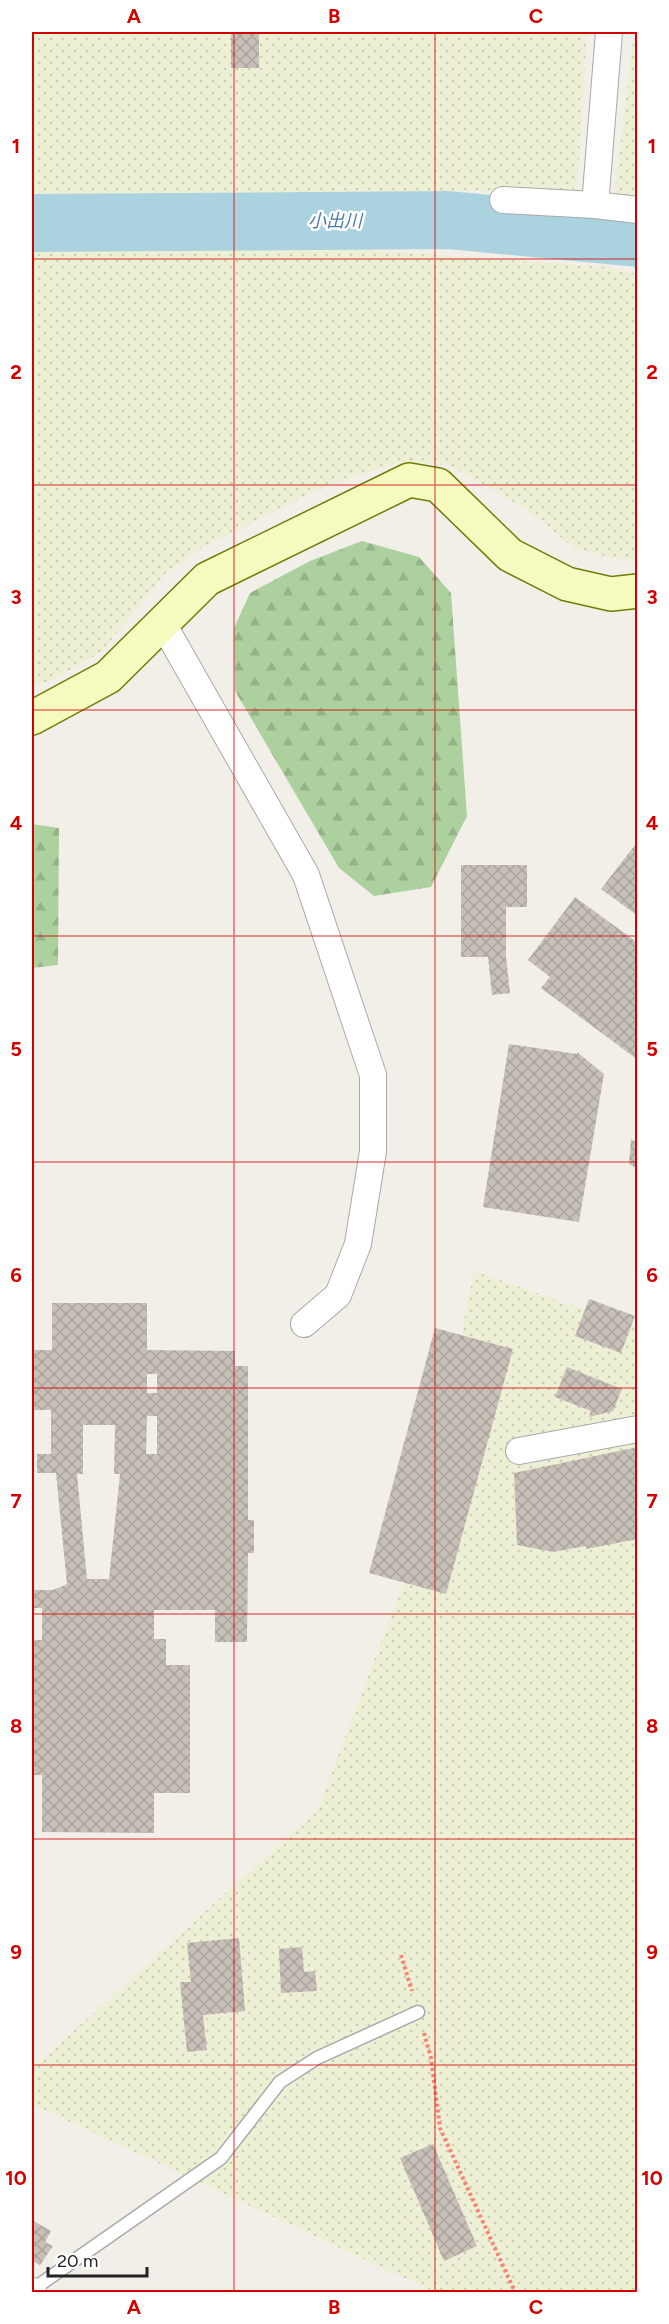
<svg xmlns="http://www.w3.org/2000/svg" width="669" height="2324" viewBox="0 0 669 2324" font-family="Figtree,'Noto Sans JP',sans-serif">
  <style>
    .farmland { fill: url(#farmland-dots) }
    .forest { fill: url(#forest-firs) }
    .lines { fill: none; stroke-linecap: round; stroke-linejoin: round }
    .river { stroke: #aad3df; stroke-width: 58 }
    .building { fill: url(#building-cross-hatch); fill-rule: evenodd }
    .lane-casing { stroke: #a9a9a9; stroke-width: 15 }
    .street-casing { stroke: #a9a9a9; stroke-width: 28 }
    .secondary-casing { stroke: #707d05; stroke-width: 36 }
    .path { stroke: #fa8072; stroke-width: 4; stroke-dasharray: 3 3; stroke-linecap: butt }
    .lane { stroke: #fff; stroke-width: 12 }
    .street { stroke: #fff; stroke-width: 26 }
    .secondary { stroke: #f7fabf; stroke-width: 33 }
    .grid { fill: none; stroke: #d40000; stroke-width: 1.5; stroke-opacity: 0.55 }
    .labels { text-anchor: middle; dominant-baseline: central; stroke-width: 5; stroke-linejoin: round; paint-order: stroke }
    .water-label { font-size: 18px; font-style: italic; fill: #4a7aab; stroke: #fff }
    .neatline { fill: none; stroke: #d40000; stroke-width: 2 }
    .grid-label { font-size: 20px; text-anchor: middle; font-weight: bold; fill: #d40000 }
  </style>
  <defs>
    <pattern id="farmland-dots" width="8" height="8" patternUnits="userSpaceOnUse" patternTransform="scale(1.5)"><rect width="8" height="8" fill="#eef0d5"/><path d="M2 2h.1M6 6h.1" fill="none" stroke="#ccceb7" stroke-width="1.8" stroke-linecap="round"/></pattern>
    <pattern id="forest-firs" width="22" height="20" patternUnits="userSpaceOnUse" patternTransform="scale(1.5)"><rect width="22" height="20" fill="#add19e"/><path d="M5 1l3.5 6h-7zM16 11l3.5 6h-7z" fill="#95b388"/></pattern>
    <pattern id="building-cross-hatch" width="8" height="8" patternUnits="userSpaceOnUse" patternTransform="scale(1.5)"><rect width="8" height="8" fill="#c7bfb8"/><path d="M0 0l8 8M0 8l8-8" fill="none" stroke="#aba49e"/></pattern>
  </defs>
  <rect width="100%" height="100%" fill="#f2efe9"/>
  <g class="farmland">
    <polygon points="32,32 587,32 577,189 259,195 32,204"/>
    <polygon points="633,40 637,41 637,197 614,195"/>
    <polygon points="227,240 606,267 637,274 637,560 618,559 575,549 529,511 449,465 400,462 328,485 205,546 167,572 101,652 51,681 32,686 32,249"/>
    <polygon points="474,1271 637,1328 637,2292 434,2292 32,2104 32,2069 318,1809 420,1539"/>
  </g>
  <g class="forest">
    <polygon points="362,541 419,557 451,593 467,816 431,887 374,896 339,868 235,691 234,628 250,593 310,561"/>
    <polygon points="32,824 59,828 58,965 32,968"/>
  </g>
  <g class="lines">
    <polyline class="river" points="32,223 448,220 638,238"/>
  </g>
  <g class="building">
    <rect x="231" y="32" width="28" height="36"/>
    <polygon points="638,841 638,916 601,889"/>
    <polygon points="461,865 527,865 527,907 506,907 506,957 510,993 492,995 488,957 461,957"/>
    <polygon points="575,897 638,943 638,1060 541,988 550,977 528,960"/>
    <polygon points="509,1044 577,1054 577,1052 604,1074 579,1222 483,1207"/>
    <polygon points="631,1139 638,1143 638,1169 629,1164"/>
    <polygon points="589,1299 635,1316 621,1353 575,1336"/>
    <path d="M52,1303H147V1350L235,1351V1366H248V1520H254V1553H248L247,1642H215V1610H154V1639H166V1665H190V1793H154V1833L42,1832V1775H32V1640H42V1608H32V1590H53L67,1584L56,1473H37V1454H51V1410H32V1350H52ZM147,1374H157V1393H147ZM147,1416H157V1454H146ZM83,1425H115L114,1474H120L109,1579H87L77,1474H83Z"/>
    <polygon points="435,1328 513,1349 446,1594 369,1573"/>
    <polygon points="567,1367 622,1389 613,1411 589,1417 591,1411 555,1397"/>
    <polygon points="638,1447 638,1539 586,1549 586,1546 553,1552 517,1545 514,1473"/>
    <polygon points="239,1938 245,2011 203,2015 207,2050 187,2052 180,1982 191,1982 187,1943"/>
    <polygon points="302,1947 304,1972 315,1971 317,1991 281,1993 279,1949"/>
    <polygon points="433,2144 477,2246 444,2261 400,2158"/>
    <polygon points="32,2220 51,2231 45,2242 53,2246 40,2265 32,2261"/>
  </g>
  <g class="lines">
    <g class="lane-casing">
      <polyline id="lane" points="32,2290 221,2158 280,2082 317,2058 418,2012"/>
    </g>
    <g class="street-casing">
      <g id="street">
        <polyline points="503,200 595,205 638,210"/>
        <polyline points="595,205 609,32"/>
        <polyline points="163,624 306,875 373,1075 373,1151 358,1244 338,1295 304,1324"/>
        <polyline points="519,1451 638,1429"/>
        <polyline points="32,2292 33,2291"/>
      </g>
    </g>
    <g class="secondary-casing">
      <polyline id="secondary" points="32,718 108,677 207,579 409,480 438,485 510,555 567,584 611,594 638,591"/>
    </g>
    <g class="path">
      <polyline points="401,1955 412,1991"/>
      <polyline points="424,2033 431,2058 440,2128 515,2292"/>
    </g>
    <use href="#lane" class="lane"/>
    <use href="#street" class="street"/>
    <use href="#secondary" class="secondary"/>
  </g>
  <path class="grid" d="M234,32V2292M435,32V2292M32,259H638M32,485H638M32,710H638M32,936H638M32,1162H638M32,1388H638M32,1614H638M32,1839H638M32,2065H638"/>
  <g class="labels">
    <g class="water-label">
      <text x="335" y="221">小出川</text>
    </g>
  </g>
  <rect width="669" height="2324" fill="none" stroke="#ffffff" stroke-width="66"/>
  <path d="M48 2267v9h99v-9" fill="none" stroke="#222222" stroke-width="3"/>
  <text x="57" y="2267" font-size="18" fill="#222222" stroke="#ffffff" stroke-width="4.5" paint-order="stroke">20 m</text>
  <rect x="33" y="33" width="603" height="2258" class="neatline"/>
  <g class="grid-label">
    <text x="134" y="23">A</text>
    <text x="334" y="23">B</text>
    <text x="536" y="23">C</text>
    <text x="16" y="153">1</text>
    <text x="652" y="153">1</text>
    <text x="16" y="379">2</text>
    <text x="652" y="379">2</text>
    <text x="16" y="604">3</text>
    <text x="652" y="604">3</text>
    <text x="16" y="830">4</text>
    <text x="652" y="830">4</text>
    <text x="16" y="1056">5</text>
    <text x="652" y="1056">5</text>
    <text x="16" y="1282">6</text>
    <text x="652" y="1282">6</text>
    <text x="16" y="1508">7</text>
    <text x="652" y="1508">7</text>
    <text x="16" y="1733">8</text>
    <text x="652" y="1733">8</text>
    <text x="16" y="1959">9</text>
    <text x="652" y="1959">9</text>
    <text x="16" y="2185">10</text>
    <text x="652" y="2185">10</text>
    <text x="134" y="2314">A</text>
    <text x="334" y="2314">B</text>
    <text x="536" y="2314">C</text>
  </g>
</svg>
